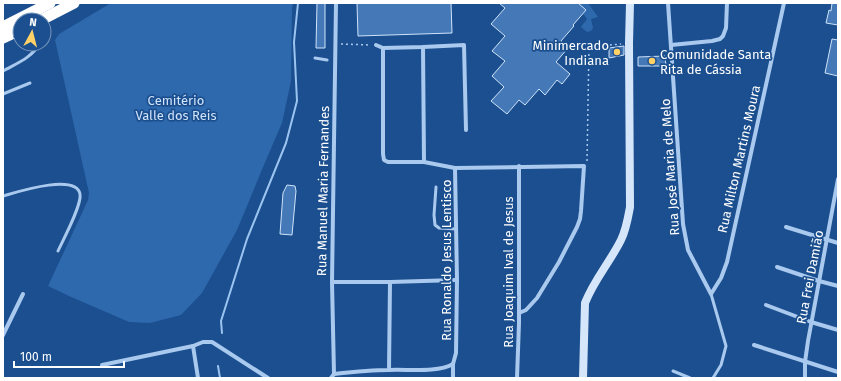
<svg xmlns="http://www.w3.org/2000/svg" width="841" height="381" viewBox="0 0 841 381" font-family="'Fira Sans',sans-serif">
  <style>
    .green { fill: #2e69ad }
    .lines { fill: none; stroke-linecap: round; stroke-linejoin: round }
    .stream { stroke: #9cc4f0; stroke-width: 2 }
    .building { fill: #4478b7; stroke: #cfe3fa }
    .path { stroke: #a9c9ee; stroke-width: 1.5; stroke-dasharray: 2 3; stroke-linecap: butt }
    .lane { stroke: #a9c9ee; stroke-width: 3 }
    .street { stroke: #a9c9ee; stroke-width: 4 }
    .secondary { stroke: #d6e6fa; stroke-width: 8 }
    .highway { stroke: #fff; stroke-width: 11 }
    .poi-dot { fill: #ffd166; stroke: #1b4f8f; stroke-width: 1.5 }
    .labels { text-anchor: middle; dominant-baseline: central; stroke-width: 3.5; stroke-linejoin: round; paint-order: stroke }
    .poi-label { font-size: 13px; fill: #fff; stroke: #1b4f8f; text-anchor: end }
    .park-label { font-size: 13px; fill: #cfe3fa; stroke: #1b4f8f }
    .street-label { font-size: 13px; fill: #fff; stroke: #1b4f8f }
  </style>
  <rect width="100%" height="100%" fill="#1b4f8f"/>
  <g class="green">
    <polygon points="111,3 293,3 292,8 291,81 282,123 266,160 237,230 202,293 181,315 150,323 129,322 69,296 48,286 88,200 89,193 55,40 59,34"/>
    <polygon points="571,3 588,3 598,17 591,19 593,28 591,31 587,32 581,27 587,19 582,12"/>
  </g>
  <g class="lines">
    <g class="stream">
      <polyline points="222,333 221,321 247,239 286,143 297,101 294,42 298,3"/>
      <polyline points="218,366 220,378"/>
    </g>
  </g>
  <g class="building">
    <polygon points="317,3 325,3 325,48 316,48"/>
    <polygon points="357,3 451,3 452,33 358,36"/>
    <polygon points="499,3 578,3 586,10 573,25 574,26 561,41 568,48 556,62 570,74 562,84 557,80 545,95 539,89 525,105 519,100 507,114 491,101 504,87 492,76 505,61 492,51 505,36 491,24 505,8"/>
    <polygon points="832,3 838,3 838,25 826,23 829,10 831,11"/>
    <polygon points="832,39 838,40 838,76 825,73"/>
    <polygon points="624,46 624,55 609,58 609,48"/>
    <polygon points="665,56 666,66 638,66 638,57"/>
    <polygon points="287,185 295,186 296,191 292,235 280,234 283,193"/>
  </g>
  <g class="lines">
    <g class="path">
      <polyline points="341,44 371,45"/>
      <polyline points="587,161 589,47 621,44"/>
    </g>
    <g class="lane">
      <polyline points="12,37 20,39"/>
      <polyline points="315,58 327,60"/>
      <path d="M3,71C15,64 32,58 39,44"/>
      <polyline points="3,94 30,83"/>
      <polyline points="436,187 434,215 435,225 439,228 456,229"/>
      <path d="M3,196C17,192 76,173 80,194C82,205 63,240 58,251"/>
      <polyline points="711,294 726,346 721,365 713,378"/>
      <polyline points="673,371 690,378"/>
    </g>
    <g class="street">
      <polyline points="668,3 683,224 688,250 711,294 721,278 727,262 784,3"/>
      <polyline points="376,45 383,48 423,47 464,45 466,130"/>
      <polyline points="671,45 712,41 720,39 723,36 726,28 727,3"/>
      <polyline points="423,47 424,162"/>
      <polyline points="383,48 383,154 384,160 388,162 424,162 455,168 584,166 581,211 580,219 577,227 559,262 537,298 526,310 519,313"/>
      <polyline points="786,227 838,243"/>
      <polyline points="777,267 819,281 838,286"/>
      <polyline points="332,282 390,282 457,280"/>
      <polyline points="766,305 811,322 838,330"/>
      <polyline points="3,335 23,294"/>
      <polyline points="754,345 838,372"/>
      <polyline points="193,346 203,342 212,342 268,378"/>
      <polyline points="102,365 193,346 198,378"/>
      <polyline points="389,370 390,282"/>
      <path d="M334,374C352,372 371,370 389,370C408,369 437,373 453,364L456,353L457,280L455,168"/>
      <polyline points="331,378 334,374 332,282 336,3"/>
      <polyline points="453,378 453,364"/>
      <polyline points="517,378 519,323 519,166"/>
      <polyline points="805,378 805,362 808,341 838,179"/>
    </g>
    <path class="secondary" d="M583,378L585,303C594,280 610,262 621,240C626,230 628,218 630,207L629,43L630,3"/>
    <g class="highway">
      <polyline points="41,20 74,3"/>
      <polyline points="3,27 50,3"/>
      <polyline points="3,38 20,30"/>
    </g>
  </g>
  <g class="poi-dot">
    <circle cx="617" cy="52" r="4"/>
    <circle cx="652" cy="61" r="4"/>
  </g>
  <g class="labels">
    <g class="poi-label">
      <text x="609" y="45">Minimercado<tspan x="609" dy="15">Indiana</tspan></text>
      <text x="660" y="54" text-anchor="start">Comunidade Santa<tspan x="660" dy="15">Rita de Cássia</tspan></text>
    </g>
    <g class="park-label">
      <text x="176" y="100">Cemitério<tspan x="176" dy="15">Valle dos Reis</tspan></text>
    </g>
    <g class="street-label">
      <text transform="translate(739 159) rotate(-77)">Rua Milton Martins Moura</text>
      <text transform="translate(670 167) rotate(-94)">Rua José Maria de Melo</text>
      <text transform="translate(323 191) rotate(-89)">Rua Manuel Maria Fernandes</text>
      <text transform="translate(446 260) rotate(-90)">Rua Ronaldo Jesus Lentisco</text>
      <text transform="translate(508 272) rotate(-90)">Rua Joaquim Ival de Jesus</text>
      <text transform="translate(810 277) rotate(-79)">Rua Frei Damião</text>
    </g>
  </g>
  <rect width="841" height="381" fill="none" stroke="#ffffff" stroke-width="8"/>
  <g transform="translate(32 32) rotate(7)"><circle r="19" fill="#1b4f8f" stroke="#7695bc"/>
  <path d="M0-3L7 15L0 10L-7 15Z" fill="#ffd166"/>
  <text y="-6" font-size="11" font-weight="bold" text-anchor="middle" fill="#ffffff">N</text>
  </g>
  <path d="M14 361v6h110v-6" fill="none" stroke="#ffffff" stroke-width="2"/>
  <text x="20" y="361" font-size="12" fill="#ffffff" stroke="#1b4f8f" stroke-width="3" paint-order="stroke">100 m</text>
</svg>
